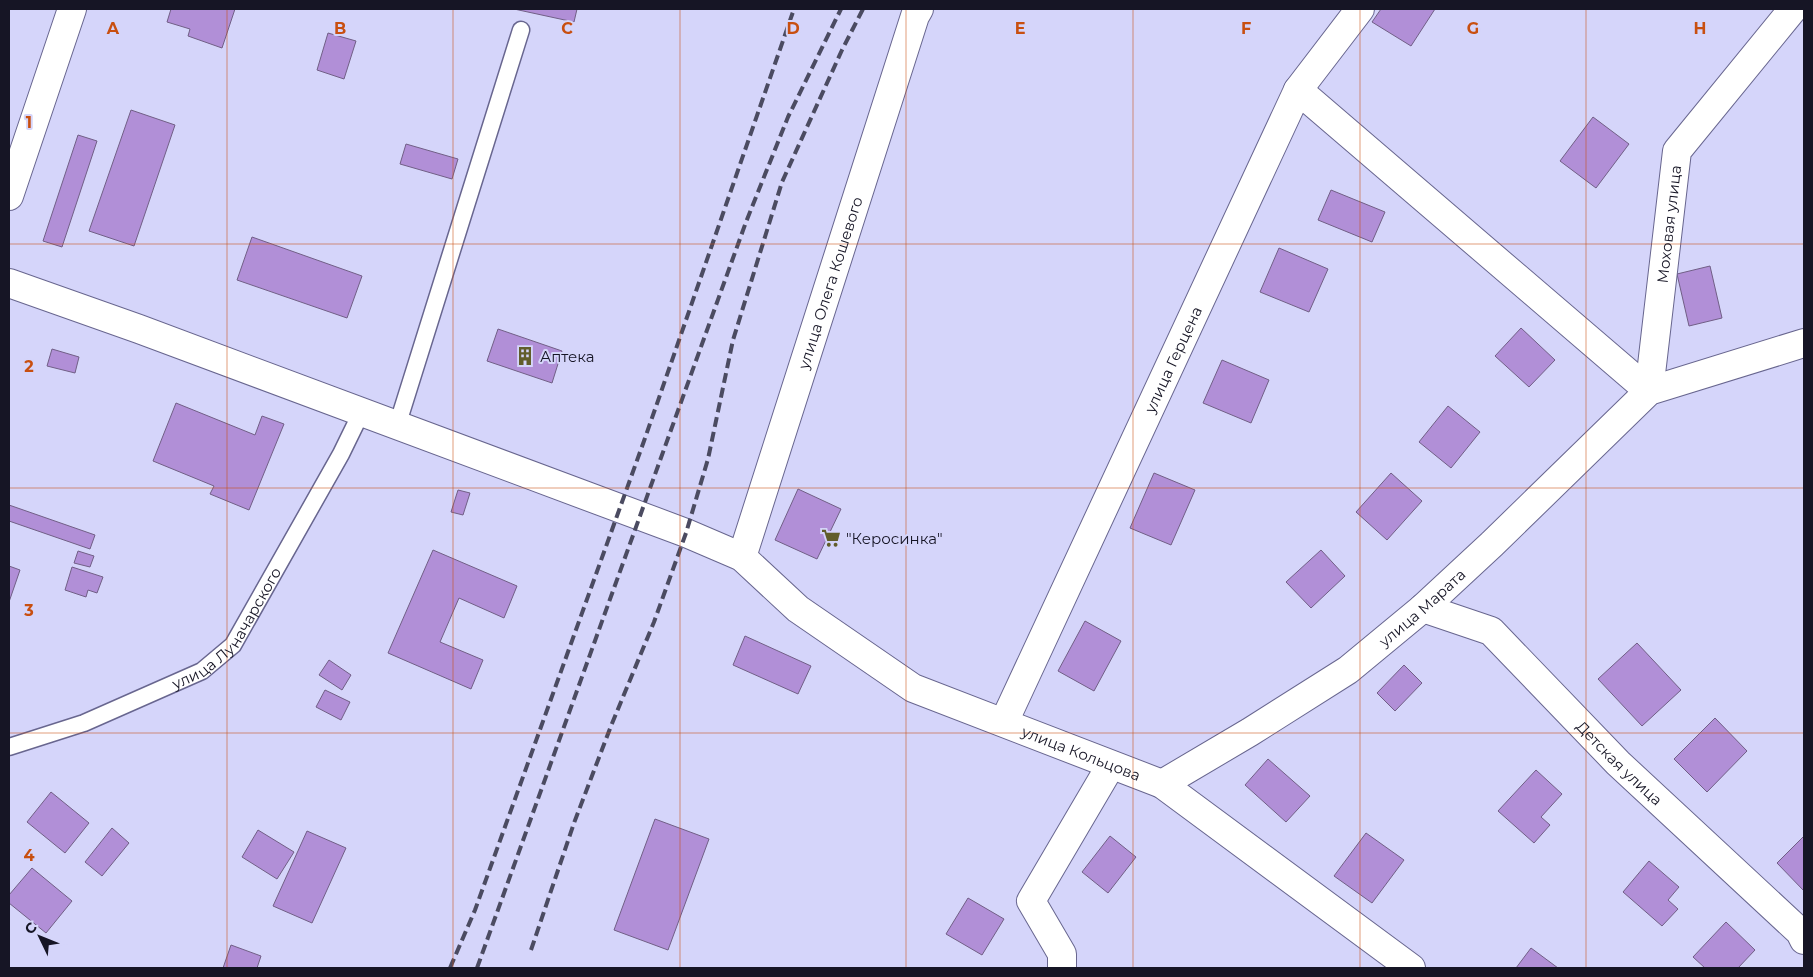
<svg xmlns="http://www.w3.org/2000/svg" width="1813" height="977" viewBox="0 0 1813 977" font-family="Montserrat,sans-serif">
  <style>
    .building { fill: #b18fd7; stroke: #715f86 }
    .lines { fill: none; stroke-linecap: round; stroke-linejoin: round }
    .lane-casing { stroke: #68668f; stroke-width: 19 }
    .street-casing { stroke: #68668f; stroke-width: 30 }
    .secondary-casing { stroke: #68668f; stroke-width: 30 }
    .lane { stroke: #fff; stroke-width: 16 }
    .street { stroke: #fff; stroke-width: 28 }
    .secondary { stroke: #fff; stroke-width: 28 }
    .rail { stroke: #4b4b61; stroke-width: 4; stroke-dasharray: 10 5; stroke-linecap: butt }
    .grid { fill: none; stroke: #c84f10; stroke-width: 1; stroke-opacity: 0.55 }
    .labels { text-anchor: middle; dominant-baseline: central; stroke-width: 4; stroke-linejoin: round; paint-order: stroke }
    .street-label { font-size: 15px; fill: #161525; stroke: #d5d5fa }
    .poi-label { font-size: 15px; fill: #161525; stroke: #d5d5fa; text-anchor: start }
    .grid-label { font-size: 16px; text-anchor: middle; font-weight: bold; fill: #c84f10; stroke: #d5d5fa; stroke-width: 4; stroke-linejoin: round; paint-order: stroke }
  </style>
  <rect width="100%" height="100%" fill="#d5d5fa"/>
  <g class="building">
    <polygon points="171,9 235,9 222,48 188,36 190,29 167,22"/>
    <polygon points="514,9 577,9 574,22"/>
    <polygon points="1381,9 1435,9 1411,46 1372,22"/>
    <polygon points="328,33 356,41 344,79 317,70"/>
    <polygon points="131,110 175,125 134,246 89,231"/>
    <polygon points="1593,117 1629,144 1596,188 1560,161"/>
    <polygon points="78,135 97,141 62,247 43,241"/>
    <polygon points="406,144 458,159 452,179 400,164"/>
    <polygon points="1331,190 1385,212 1372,242 1318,220"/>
    <polygon points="252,237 362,276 347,318 237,280"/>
    <polygon points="1279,248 1328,269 1309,312 1260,292"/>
    <polygon points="1710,266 1722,318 1689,326 1677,274"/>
    <polygon points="1521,328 1555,360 1529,387 1495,356"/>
    <polygon points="498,329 562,351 552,383 487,361"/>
    <polygon points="52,349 79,357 75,373 47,366"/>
    <polygon points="1222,360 1269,380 1251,423 1203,403"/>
    <polygon points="176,403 255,435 262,416 284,424 249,510 210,494 214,486 153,461"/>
    <polygon points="1448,406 1480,432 1451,468 1419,442"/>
    <polygon points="1154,473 1195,490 1171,545 1130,528"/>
    <polygon points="1391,473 1422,501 1387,540 1356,512"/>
    <polygon points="798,489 841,509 817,559 775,540"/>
    <polygon points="458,490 470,493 463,515 451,512"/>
    <polygon points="9,505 95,535 90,549 9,521"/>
    <polygon points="433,550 517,586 504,618 459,598 440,642 483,660 471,689 388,653"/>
    <polygon points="1321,550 1345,576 1311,608 1286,582"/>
    <polygon points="78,551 94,556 90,567 74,563"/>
    <polygon points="9,566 20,570 9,602"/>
    <polygon points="72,567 103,577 97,593 88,590 86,597 65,590"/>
    <polygon points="1085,621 1121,641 1094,691 1058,671"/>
    <polygon points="745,636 811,666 798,694 733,665"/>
    <polygon points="1637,643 1681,690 1642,726 1598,679"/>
    <polygon points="329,660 351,675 342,690 319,675"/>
    <polygon points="1404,665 1422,683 1395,711 1377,693"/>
    <polygon points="325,690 350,702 341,720 316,707"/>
    <polygon points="1715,718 1747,751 1707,792 1674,759"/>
    <polygon points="1268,759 1310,796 1286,822 1245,785"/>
    <polygon points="1536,770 1562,794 1541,817 1550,825 1534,843 1498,811"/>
    <polygon points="51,792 89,823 65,853 27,822"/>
    <polygon points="655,819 709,839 668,950 614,930"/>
    <polygon points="112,828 129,843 102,876 85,862"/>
    <polygon points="258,830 294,852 277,879 242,857"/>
    <polygon points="307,831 346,848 312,923 273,906"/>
    <polygon points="1366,833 1404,860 1372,903 1334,876"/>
    <polygon points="1110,836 1136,857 1108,893 1082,872"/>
    <polygon points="1804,836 1804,891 1777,863"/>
    <polygon points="1649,861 1679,887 1668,900 1678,909 1662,926 1623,892"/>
    <polygon points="32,868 72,901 46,933 9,903 9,895"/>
    <polygon points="968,898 1004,919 982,955 946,934"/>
    <polygon points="1726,922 1755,950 1738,968 1705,968 1693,957"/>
    <polygon points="231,945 261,956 257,968 223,968"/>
    <polygon points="1531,948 1558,968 1516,968"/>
  </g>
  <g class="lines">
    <g class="lane-casing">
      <g id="lane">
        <polyline points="397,426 521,30"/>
        <path id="s1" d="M9,747L84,723L202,671L233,645L341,454L361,413"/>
      </g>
    </g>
    <g class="street-casing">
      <g id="street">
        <polyline points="1298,90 1649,391"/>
        <path id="s2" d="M9,283L139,329L686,533L742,557L798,609L913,688L1162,784L1411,968"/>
        <path id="s3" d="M1649,391L1677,151L1793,9"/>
        <path id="s4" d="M742,557L915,16L919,9"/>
        <path id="s5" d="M1423,608L1491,631L1618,763L1800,932L1804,940"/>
        <path id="s6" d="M1004,722L1298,90L1360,9"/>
        <path id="s7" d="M1162,784L1250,732L1348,670L1423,608L1492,544L1649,391L1804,343"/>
        <polyline points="1062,968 1062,954 1031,901 1111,765"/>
      </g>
    </g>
    <g class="secondary-casing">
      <polyline id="secondary" points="9,196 72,9"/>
    </g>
    <use href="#lane" class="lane"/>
    <use href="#street" class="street"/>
    <use href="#secondary" class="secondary"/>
    <g class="rail">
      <polyline points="531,950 574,823 611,726 654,622 686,533 708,459 733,340 782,182 842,50 863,9"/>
      <polyline points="450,968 475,910 644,441 794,9"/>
      <polyline points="477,968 746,222 788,117 841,9"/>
    </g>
  </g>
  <path class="grid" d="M227,9V968M453,9V968M680,9V968M906,9V968M1133,9V968M1360,9V968M1586,9V968M9,244H1804M9,488H1804M9,733H1804"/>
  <defs>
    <g id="building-bare" transform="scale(1.5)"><path d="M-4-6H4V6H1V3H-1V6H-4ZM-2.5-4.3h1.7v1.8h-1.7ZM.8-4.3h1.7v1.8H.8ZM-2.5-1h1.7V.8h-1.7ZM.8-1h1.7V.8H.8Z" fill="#615d2a" stroke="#d5d5fa" stroke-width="2.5" paint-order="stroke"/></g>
    <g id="supermarket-bare" transform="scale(1.5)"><path d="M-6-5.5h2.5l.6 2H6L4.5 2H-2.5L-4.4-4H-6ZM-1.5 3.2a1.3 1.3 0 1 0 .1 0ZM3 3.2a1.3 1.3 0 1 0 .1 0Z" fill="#615d2a" stroke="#d5d5fa" stroke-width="2.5" paint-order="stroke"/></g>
  </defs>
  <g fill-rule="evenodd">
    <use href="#building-bare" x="525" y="356"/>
    <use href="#supermarket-bare" x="831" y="538"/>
  </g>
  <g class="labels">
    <g class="street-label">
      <text stroke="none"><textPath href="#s3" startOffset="168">Моховая улица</textPath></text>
      <text stroke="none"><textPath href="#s4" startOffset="288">улица Олега Кошевого</textPath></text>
      <text stroke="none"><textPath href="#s6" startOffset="400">улица Герцена</textPath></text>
      <text stroke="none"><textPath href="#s7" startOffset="315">улица Марата</textPath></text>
      <text stroke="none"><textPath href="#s1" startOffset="256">улица Луначарского</textPath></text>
      <text stroke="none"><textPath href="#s2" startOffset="1179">улица Кольцова</textPath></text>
      <text stroke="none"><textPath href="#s5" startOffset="256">Детская улица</textPath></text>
    </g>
    <g class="poi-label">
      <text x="540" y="356">Аптека</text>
      <text x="846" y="538">"Керосинка"</text>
    </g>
  </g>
  <g class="grid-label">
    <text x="113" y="34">A</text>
    <text x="340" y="34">B</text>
    <text x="567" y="34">C</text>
    <text x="793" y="34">D</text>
    <text x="1020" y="34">E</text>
    <text x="1246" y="34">F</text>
    <text x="1473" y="34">G</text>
    <text x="1700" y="34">H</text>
    <text x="29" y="128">1</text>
    <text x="29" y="372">2</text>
    <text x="29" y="616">3</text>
    <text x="29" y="861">4</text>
  </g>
  <rect width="1813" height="977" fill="none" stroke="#161525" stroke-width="20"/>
  <g transform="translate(40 937) rotate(313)" stroke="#d5d5fa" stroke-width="4" paint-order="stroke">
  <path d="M0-4L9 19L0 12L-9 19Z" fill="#161525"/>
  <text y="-8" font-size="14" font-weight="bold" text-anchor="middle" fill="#161525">С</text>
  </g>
</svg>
